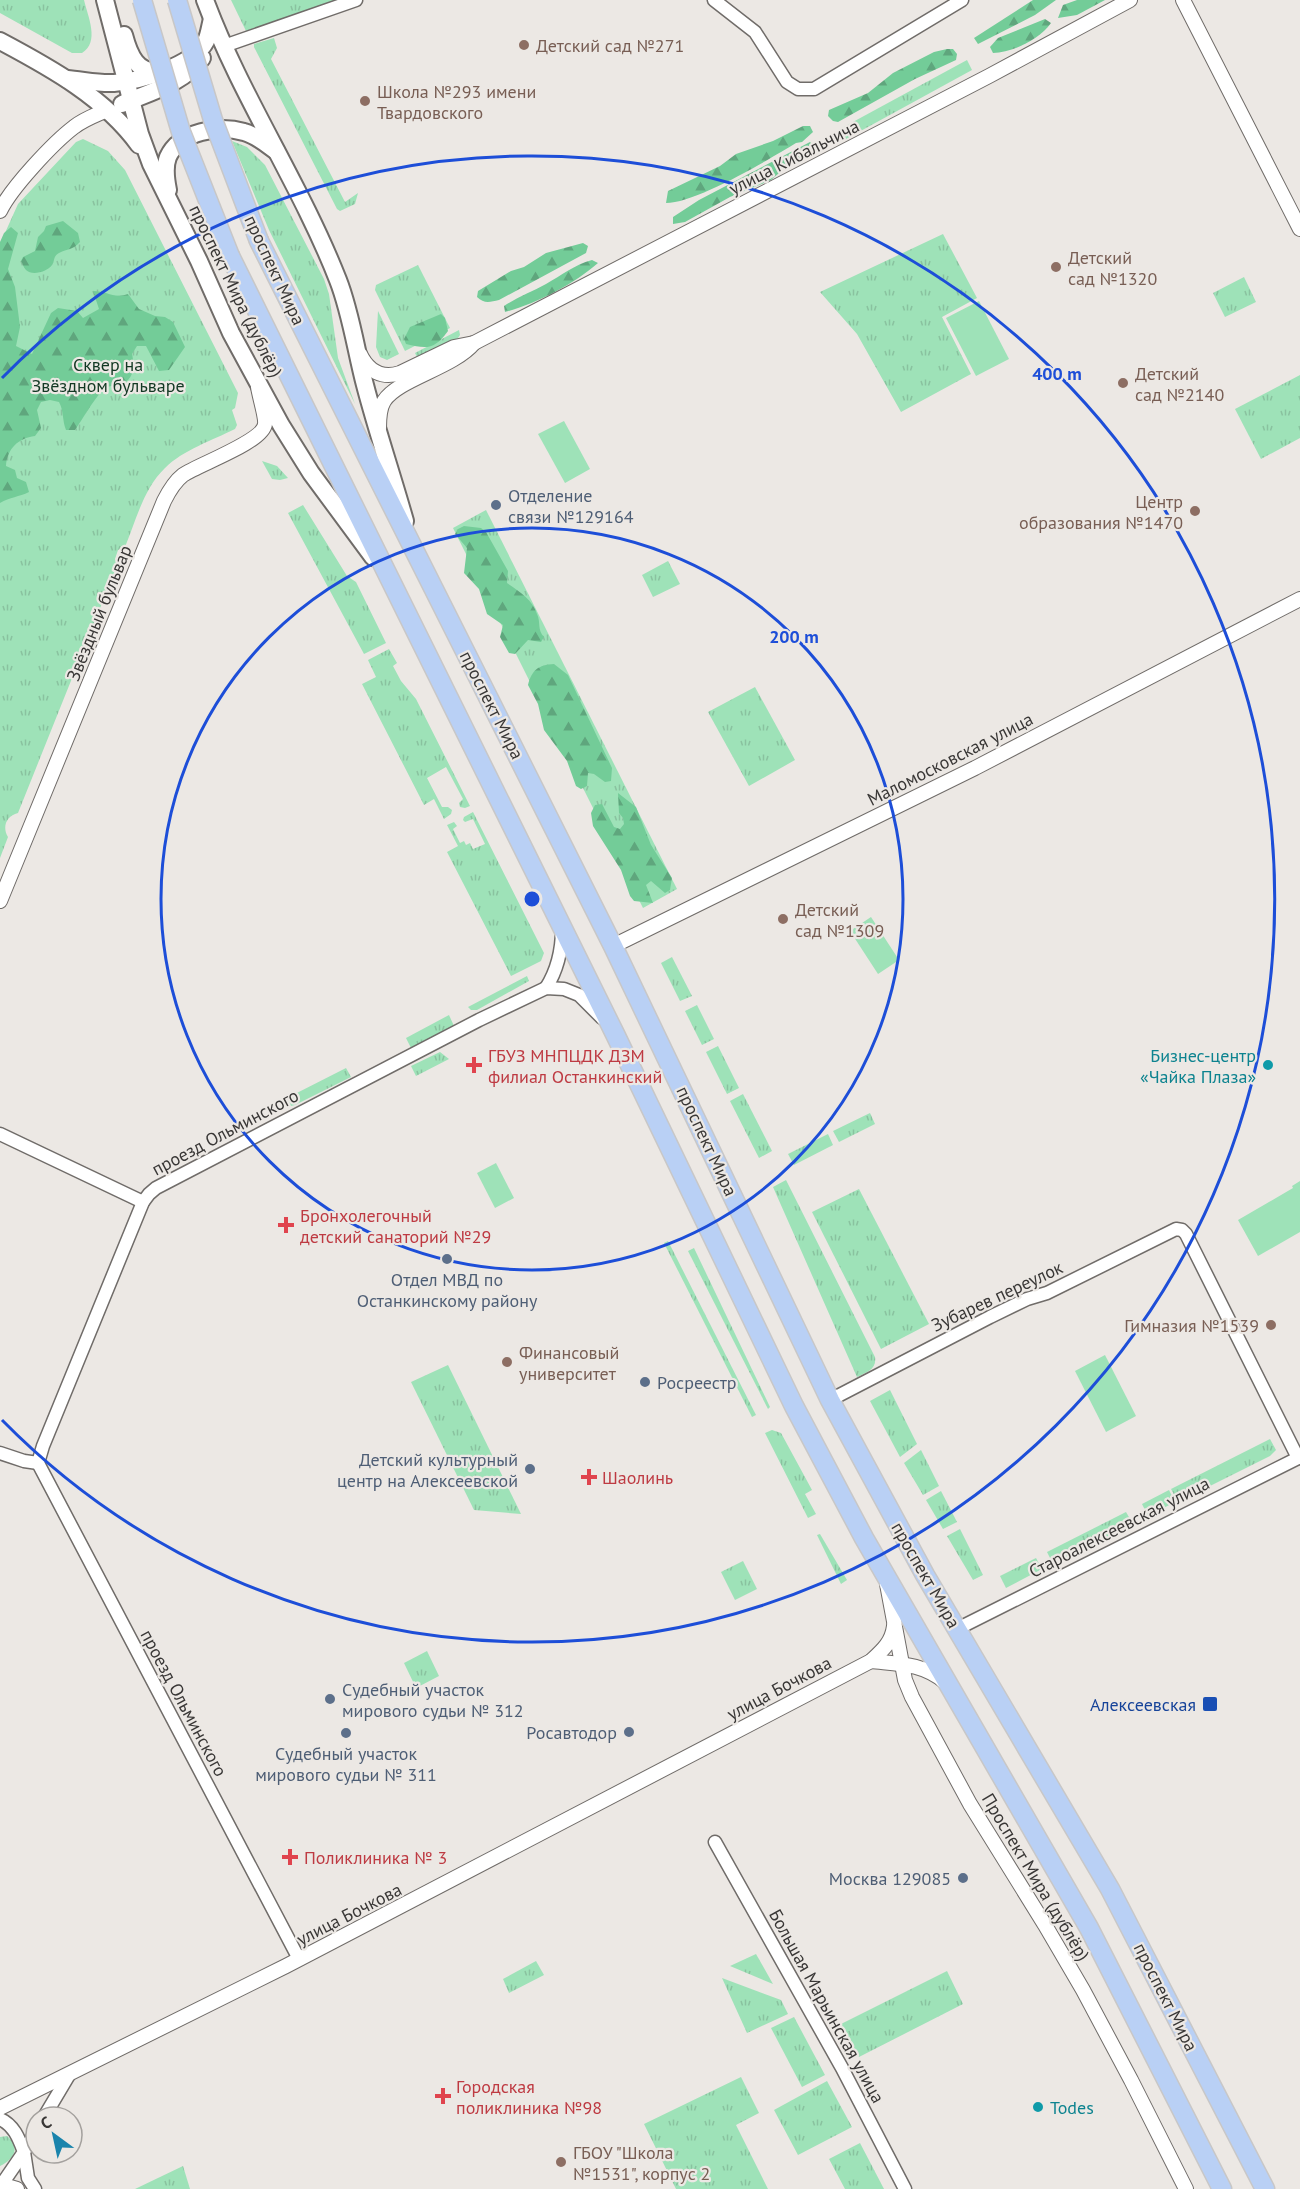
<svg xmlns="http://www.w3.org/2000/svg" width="1300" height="2189" viewBox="0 0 1300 2189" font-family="'PT Sans',sans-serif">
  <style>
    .grass { fill: url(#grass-tufts) }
    .forest { fill: url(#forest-firs) }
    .pitch { fill: #9ee2b8 }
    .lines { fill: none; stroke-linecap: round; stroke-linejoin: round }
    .minor-casing { stroke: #706c69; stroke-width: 15 }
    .tertiary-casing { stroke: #706c69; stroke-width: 16 }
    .secondary-casing { stroke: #706c69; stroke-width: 20 }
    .primary-casing { stroke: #c8c7c7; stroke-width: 21 }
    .minor { stroke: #fff; stroke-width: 12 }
    .tertiary { stroke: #fff; stroke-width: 14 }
    .secondary { stroke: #fff; stroke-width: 16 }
    .primary { stroke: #b9d0f5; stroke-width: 18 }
    .primary-bridge-casing { stroke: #c8c7c7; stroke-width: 21; stroke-linecap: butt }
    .primary-bridge { stroke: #b9d0f5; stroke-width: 18 }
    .ring { fill: none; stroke: #1d4ed8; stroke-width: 3 }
    .education-dot { fill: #8d6e63; stroke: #ece8e4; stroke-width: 2 }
    .service-dot { fill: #5c6f8a; stroke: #ece8e4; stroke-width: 2 }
    .health-dot { fill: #e0444e; stroke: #ece8e4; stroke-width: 2 }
    .culture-dot { fill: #0f9aa8; stroke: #ece8e4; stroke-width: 2 }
    .transit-dot { fill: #1a4fb4; stroke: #ece8e4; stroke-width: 2 }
    .labels { text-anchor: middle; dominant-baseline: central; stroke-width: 4.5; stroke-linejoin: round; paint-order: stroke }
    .education-label { font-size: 18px; fill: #785e54; stroke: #ece8e4; text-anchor: start }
    .street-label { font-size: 18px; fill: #393736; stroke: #ece8e4 }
    .park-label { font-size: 18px; fill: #123823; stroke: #ece8e4 }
    .service-label { font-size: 18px; fill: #4e5e75; stroke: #ece8e4; text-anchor: start }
    .health-label { font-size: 18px; fill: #be3a42; stroke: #ece8e4; text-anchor: start }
    .culture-label { font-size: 18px; fill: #0d838f; stroke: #ece8e4; text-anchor: end }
    .transit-label { font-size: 18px; fill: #164399; stroke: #ece8e4; text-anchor: end }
    .centre { fill: #1d4ed8; stroke: #ece8e4; stroke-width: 3 }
    .ring-label { font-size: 18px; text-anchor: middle; font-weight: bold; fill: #1d4ed8; stroke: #ece8e4; stroke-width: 4.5; stroke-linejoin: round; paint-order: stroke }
  </style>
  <defs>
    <pattern id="grass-tufts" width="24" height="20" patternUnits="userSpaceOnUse" patternTransform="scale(1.5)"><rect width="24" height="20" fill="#9ee2b8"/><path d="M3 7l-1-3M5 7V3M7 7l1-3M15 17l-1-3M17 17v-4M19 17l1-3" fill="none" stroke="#89c29f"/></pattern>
    <pattern id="forest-firs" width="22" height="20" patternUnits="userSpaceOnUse" patternTransform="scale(1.5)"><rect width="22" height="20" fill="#73cc98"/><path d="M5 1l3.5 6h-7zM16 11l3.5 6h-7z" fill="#5fa67d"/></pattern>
  </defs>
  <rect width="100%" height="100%" fill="#ece8e4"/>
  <g class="grass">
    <path d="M0,0H84C88,17 100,42 82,53H72L0,13Z"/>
    <polygon points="231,0 337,0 246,31"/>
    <polygon points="274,38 277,48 271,59 345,202 358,193 355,204 340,211 337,209 254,47 254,44"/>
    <polygon points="967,60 972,70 846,139 840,129"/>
    <path d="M83,139L108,151L125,170L238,393L235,408L232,410L237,425L235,429C213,440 183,450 165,468C144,488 136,520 125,547L118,550L115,559L117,566L18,813C6,816 2,827 8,837L0,858V244L18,204L76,142Z"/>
    <polygon points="232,141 247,147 265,165 324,279 329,294 338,358 355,404 269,230"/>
    <polygon points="943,234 977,298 942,317 971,374 901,412 857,334 820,292"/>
    <polygon points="418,265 450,328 405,351 375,290 376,285"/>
    <polygon points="1244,277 1256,302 1225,317 1213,293"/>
    <polygon points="378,311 399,354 387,360 380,357 376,347"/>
    <polygon points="459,330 460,335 458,338 418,359 415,353"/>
    <polygon points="1300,375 1300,438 1261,459 1235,409"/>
    <polygon points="262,461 277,466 288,478 280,480 272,479"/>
    <polygon points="303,505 347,576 356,582 386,643 364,654 288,513"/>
    <polygon points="486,510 677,889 643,908 453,528"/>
    <polygon points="668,561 680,584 653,597 642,575"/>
    <polygon points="389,649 397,663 393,666 401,681 416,699 470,806 465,808 460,807 459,803 463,799 446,767 427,778 442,807 448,807 452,810 451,814 444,819 434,799 424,805 362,684 376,677 368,660"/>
    <polygon points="755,687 795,760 749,786 708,712"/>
    <polygon points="473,812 544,953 541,961 511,976 447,852 458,846 447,825 454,822 457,826 453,829 460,843 464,841 466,845 470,843 473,849 485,844 473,819 465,822 463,820 464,817"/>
    <polygon points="672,957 692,996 680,1001 661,963"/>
    <polygon points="527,976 529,981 477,1010 471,1010 468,1007"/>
    <polygon points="697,1005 714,1039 702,1045 685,1011"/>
    <polygon points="449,1015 454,1026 411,1048 406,1038"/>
    <polygon points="718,1046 739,1088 727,1094 706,1052"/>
    <polygon points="440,1052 449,1059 416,1076 411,1066"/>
    <polygon points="346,1068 351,1077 295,1105 291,1106 283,1100"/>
    <polygon points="743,1094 772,1151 759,1158 730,1101"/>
    <polygon points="870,1113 875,1124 839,1142 833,1131"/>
    <polygon points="828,1134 833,1145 794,1165 788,1154"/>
    <path d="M786,1180L875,1357C877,1369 867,1372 857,1377L773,1187Z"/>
    <polygon points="859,1189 929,1324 881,1349 812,1212"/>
    <polygon points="668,1241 756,1415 752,1417 664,1243"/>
    <polygon points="694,1248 770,1407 768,1409 688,1251"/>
    <polygon points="448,1365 521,1514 474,1510 411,1382"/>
    <polygon points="890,1390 917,1444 900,1457 870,1401"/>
    <polygon points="772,1430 781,1433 812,1490 805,1494 816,1514 808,1518 765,1433"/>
    <polygon points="1270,1439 1276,1450 1270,1456 1178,1502 1171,1489"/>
    <polygon points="921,1450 939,1486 923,1495 904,1463"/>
    <polygon points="1169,1490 1175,1502 1148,1516 1142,1504"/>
    <polygon points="941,1491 957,1522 943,1529 926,1500"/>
    <polygon points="1126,1512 1133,1524 1053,1564 1047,1552"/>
    <polygon points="960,1529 983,1575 973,1580 947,1536"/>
    <polygon points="820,1534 847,1580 841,1584 817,1535"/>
    <polygon points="1036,1558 1042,1569 1006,1588 1000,1576"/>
    <polygon points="743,1561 757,1589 735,1600 721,1572"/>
    <polygon points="427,1651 439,1676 416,1688 404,1663"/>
    <polygon points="756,1954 773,1984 730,1966"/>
    <polygon points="536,1961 544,1975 509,1993 503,1979"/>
    <polygon points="947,1971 963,2004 859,2057 841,2024"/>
    <polygon points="722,1978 781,2000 788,2014 747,2033"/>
    <polygon points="794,2017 825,2075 802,2087 771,2028"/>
    <polygon points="741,2077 759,2113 736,2125 768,2189 676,2189 644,2124"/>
    <polygon points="827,2081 852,2127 798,2155 774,2110"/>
    <path d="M7,2136C21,2148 14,2159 0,2166V2137Z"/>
    <polygon points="860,2143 884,2189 845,2189 829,2159"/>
    <polygon points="183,2166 190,2189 135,2189"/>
  </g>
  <g class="forest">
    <polygon points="1033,0 1056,0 1035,15 978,44 974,38"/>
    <polygon points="1077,0 1105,0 1077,15 1058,18 1063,5"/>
    <path d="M1045,19L1051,23C1039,40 1013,52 993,53L990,47L998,38Z"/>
    <polygon points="947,49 953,49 957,54 956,60 915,79 838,122 833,121 828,116 829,110 868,93 893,73 934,52"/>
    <path d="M803,126H810L813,132L802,142L796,143C768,160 696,203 666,203L668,191L720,166L736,154L773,141Z"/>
    <polygon points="810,142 815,147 814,154 786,167 771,180 730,197 685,222 673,224 673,217 699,200"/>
    <path d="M63,221L78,233L80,242C72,251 68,248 59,253C53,256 55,261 52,265C47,272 32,276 26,270C23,267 23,264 21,261L23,257L35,251L38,237L44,231L46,226Z"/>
    <path d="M11,227L18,233L8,269L15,287L20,327L16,346L32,354L51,313L58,308L77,311L83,318L99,309L93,291C107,291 114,299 128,294L139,309L155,316L165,317L173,322L185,347L169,370L159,371L146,346H137L132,354C135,367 134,381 119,385C112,386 108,385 102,391C92,402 84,417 75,430H66C62,420 64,411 59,402L50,400L41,402L37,410L41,428L35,436C18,438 7,449 6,466L15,470L17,478L26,482L29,492C19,497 10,497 0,503V242L4,233Z"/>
    <path d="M583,243L588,246L586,253L499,300C490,302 484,304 477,297L478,291L511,271L524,267L546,253Z"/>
    <path d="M592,260L598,263C574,284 536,304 505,312L504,306C517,297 532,292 546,284C562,275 574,265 592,260Z"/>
    <path d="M441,314L445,318L448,331C434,350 427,349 406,344L404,339L410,327Z"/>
    <path d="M464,526L481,528L486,532L508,571L507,583C519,591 533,600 537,614C541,622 537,630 544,637L541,642L528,640L515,654L509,653L500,637L503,625L487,614L479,589L464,573L467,548L455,534L458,529Z"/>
    <path d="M554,664L568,675L612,768L611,781L605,782L594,774L588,773L587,786L581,789L576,786L567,761L544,730L538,704L528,685C532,670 538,665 554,664Z"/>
    <polygon points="618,793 636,807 651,845 672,878 670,890 665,893 651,881 646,885 653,903 634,901 630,896 621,870 593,826 591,813 595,805 602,804 614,827 620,829 624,824 623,818 619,813"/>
  </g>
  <g class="pitch">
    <polygon points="979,301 1009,359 976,376 946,318"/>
    <polygon points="564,421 590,469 565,483 538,434"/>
    <polygon points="871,917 899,960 878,974 850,931"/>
    <polygon points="496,1163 514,1198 495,1208 477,1173"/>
    <polygon points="1300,1181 1300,1232 1258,1256 1238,1220 1293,1188 1292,1186"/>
    <polygon points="1105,1355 1136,1416 1106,1432 1075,1371"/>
  </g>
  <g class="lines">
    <g class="minor-casing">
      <g id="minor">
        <polyline points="714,0 755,32 787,82 798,89 814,89 962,0"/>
        <polyline points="224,46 356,0"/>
        <path d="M546,988C558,969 562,951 562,929"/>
        <polyline points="0,1134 143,1202"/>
        <polyline points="830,1400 990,1317 1027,1299 1047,1293 1176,1229 1182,1230 1186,1234 1298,1458"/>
        <polyline points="0,1453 24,1461 38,1463"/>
        <polyline points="957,1629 1300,1457"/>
        <polyline points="715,1842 842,2068 905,2189"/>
        <polyline points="299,1959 38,1463 43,1446 143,1202 149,1194 156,1188 479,1020 546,988 564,989 579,995 602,1018"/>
        <polyline points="44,2117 69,2075"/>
        <path d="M0,2119C14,2125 19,2139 24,2152L2,2184"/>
        <polyline points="35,2189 28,2178 24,2152 36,2131"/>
      </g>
    </g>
    <g class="tertiary-casing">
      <g id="tertiary">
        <polyline points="1183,0 1300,229"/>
        <path d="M0,211C11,188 53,143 74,127C84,119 96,115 107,110"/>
        <path d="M360,354C368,371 382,379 400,373L454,347L474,343L989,76L1130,0"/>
        <path d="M379,428C379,419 379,409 384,401C398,379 453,368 474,343"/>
        <path d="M0,901L164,501C169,491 174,482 183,475C199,464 263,442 265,424C266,417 259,395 258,387"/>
        <polyline points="613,946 975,768 1300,599"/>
        <polyline points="887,1584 905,1680 912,1697 970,1804 1045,1925 1083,1990 1131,2080 1186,2189"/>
        <path d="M871,1661C898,1664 922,1663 945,1682"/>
        <path d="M0,2108L286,1966L871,1661C883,1650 892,1642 894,1626"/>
        <polyline points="0,2184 17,2189"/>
      </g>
    </g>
    <g class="secondary-casing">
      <g id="secondary">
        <polyline points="105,0 140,134 151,164 199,261 231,333 281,425 311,473 373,557"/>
        <path d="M205,0C241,97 300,183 338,280C351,313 356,351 365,385C377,431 392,475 405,521"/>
        <path d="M124,35C129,54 137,75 161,71"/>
        <path d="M0,41C51,68 105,98 139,145"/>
        <path d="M67,79C82,80 98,84 114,83C140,81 193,66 206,41C209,35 210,26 212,19"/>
        <path d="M122,104C150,92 184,83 202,58"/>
        <path d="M168,190C166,180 164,167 168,157C180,131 219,125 244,132C256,135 266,144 276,151"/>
      </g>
    </g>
    <g class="primary-casing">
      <g id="primary">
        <polyline points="259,241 613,946 830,1400 925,1575 1110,1889 1265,2189"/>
        <polyline points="230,256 615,1034 794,1406 864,1538 1089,1928 1222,2189"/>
      </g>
    </g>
    <use href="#minor" class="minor"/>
    <use href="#tertiary" class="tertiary"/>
    <use href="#secondary" class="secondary"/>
    <use href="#primary" class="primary"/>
    <g class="primary-bridge-casing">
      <g id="primary-bridge">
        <polyline points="142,0 181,132 230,256"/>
        <polyline points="177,0 213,120 259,241"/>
      </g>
    </g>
    <use href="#primary-bridge" class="primary-bridge"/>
  </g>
  <g class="ring">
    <circle cx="532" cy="899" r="371"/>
    <path d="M2 378A743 743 0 1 1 2 1420"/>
  </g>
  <g class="education-dot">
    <circle cx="524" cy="45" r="6"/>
    <circle cx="365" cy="101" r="6"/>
    <circle cx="1056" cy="267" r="6"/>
    <circle cx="1123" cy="383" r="6"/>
    <circle cx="1195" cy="511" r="6"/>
    <circle cx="783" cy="919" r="6"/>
    <circle cx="1271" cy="1325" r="6"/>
    <circle cx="507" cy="1362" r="6"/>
    <circle cx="561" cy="2162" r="6"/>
  </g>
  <g class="service-dot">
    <circle cx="496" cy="505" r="6"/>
    <circle cx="447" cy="1259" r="6"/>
    <circle cx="645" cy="1382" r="6"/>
    <circle cx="530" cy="1469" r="6"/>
    <circle cx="330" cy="1699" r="6"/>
    <circle cx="629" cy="1732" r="6"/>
    <circle cx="346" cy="1733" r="6"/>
    <circle cx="963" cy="1878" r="6"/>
  </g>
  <g class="health-dot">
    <path d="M471 1056h6v6h6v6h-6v6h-6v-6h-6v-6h6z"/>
    <path d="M283 1216h6v6h6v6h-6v6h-6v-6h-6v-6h6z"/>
    <path d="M586 1468h6v6h6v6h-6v6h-6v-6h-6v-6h6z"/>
    <path d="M287 1848h6v6h6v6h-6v6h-6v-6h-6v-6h6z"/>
    <path d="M440 2087h6v6h6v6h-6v6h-6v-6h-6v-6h6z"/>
  </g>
  <g class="culture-dot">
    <circle cx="1268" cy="1065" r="6"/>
    <circle cx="1038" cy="2107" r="6"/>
  </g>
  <rect class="transit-dot" x="1202" y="1696" width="16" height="16" rx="3"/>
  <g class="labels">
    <g class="education-label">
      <text x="536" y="45">Детский сад №271</text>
      <text x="377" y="91">Школа №293 имени<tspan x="377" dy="21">Твардовского</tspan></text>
      <text x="1068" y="257">Детский<tspan x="1068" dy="21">сад №1320</tspan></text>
      <text x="1135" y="373">Детский<tspan x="1135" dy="21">сад №2140</tspan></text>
      <text x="1183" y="501" text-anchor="end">Центр<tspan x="1183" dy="21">образования №1470</tspan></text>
      <text x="795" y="909">Детский<tspan x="795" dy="21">сад №1309</tspan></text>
      <text x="1259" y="1325" text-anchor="end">Гимназия №1539</text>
      <text x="519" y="1352">Финансовый<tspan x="519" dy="21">университет</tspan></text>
      <text x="573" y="2152">ГБОУ "Школа<tspan x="573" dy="21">№1531", корпус 2</tspan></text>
    </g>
    <g class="street-label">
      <text transform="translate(794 157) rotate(-27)">улица Кибальчича</text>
      <text transform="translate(275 270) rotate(65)">проспект Мира</text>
      <text transform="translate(236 291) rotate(64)">проспект Мира (дублёр)</text>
      <text transform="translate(99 613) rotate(-68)">Звёздный бульвар</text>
      <text transform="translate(492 705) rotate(63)">проспект Мира</text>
      <text transform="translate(950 759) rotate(-27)">Маломосковская улица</text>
      <text transform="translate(225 1132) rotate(-28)">проезд Ольминского</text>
      <text transform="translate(707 1141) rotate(65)">проспект Мира</text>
      <text transform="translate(997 1296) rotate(-25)">Зубарев переулок</text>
      <text transform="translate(1119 1527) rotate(-27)">Староалексеевская улица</text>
      <text transform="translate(926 1575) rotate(60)">проспект Мира</text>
      <text transform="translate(779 1688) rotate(-28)">улица Бочкова</text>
      <text transform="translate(184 1703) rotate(62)">проезд Ольминского</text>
      <text transform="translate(1036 1877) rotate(59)">Проспект Мира (дублёр)</text>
      <text transform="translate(349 1914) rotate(-27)">улица Бочкова</text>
      <text transform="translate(1166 1997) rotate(63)">проспект Мира</text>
      <text transform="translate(827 2006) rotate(61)">Большая Марьинская улица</text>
    </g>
    <g class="park-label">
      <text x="108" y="364">Сквер на<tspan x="108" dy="21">Звёздном бульваре</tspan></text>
    </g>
    <g class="service-label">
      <text x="508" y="495">Отделение<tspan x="508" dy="21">связи №129164</tspan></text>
      <text x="447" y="1279" text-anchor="middle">Отдел МВД по<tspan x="447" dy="21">Останкинскому району</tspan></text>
      <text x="657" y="1382">Росреестр</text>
      <text x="518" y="1459" text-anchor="end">Детский культурный<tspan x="518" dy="21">центр на Алексеевской</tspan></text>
      <text x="342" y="1689">Судебный участок<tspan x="342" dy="21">мирового судьи № 312</tspan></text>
      <text x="617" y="1732" text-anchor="end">Росавтодор</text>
      <text x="346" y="1753" text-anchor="middle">Судебный участок<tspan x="346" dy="21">мирового судьи № 311</tspan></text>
      <text x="951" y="1878" text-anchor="end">Москва 129085</text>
    </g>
    <g class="health-label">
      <text x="488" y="1055">ГБУЗ МНПЦДК ДЗМ<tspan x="488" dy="21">филиал Останкинский</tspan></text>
      <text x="300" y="1215">Бронхолегочный<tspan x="300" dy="21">детский санаторий №29</tspan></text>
      <text x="602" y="1477">Шаолинь</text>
      <text x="304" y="1857">Поликлиника № 3</text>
      <text x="456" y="2086">Городская<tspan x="456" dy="21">поликлиника №98</tspan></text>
    </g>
    <g class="culture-label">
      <text x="1256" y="1055">Бизнес-центр<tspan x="1256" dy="21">«Чайка Плаза»</tspan></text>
      <text x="1050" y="2107" text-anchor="start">Todes</text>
    </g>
    <g class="transit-label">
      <text x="1196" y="1704">Алексеевская</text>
    </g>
  </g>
  <circle cx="532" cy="899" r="9" class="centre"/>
  <g class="ring-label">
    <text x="1057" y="380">400 m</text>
    <text x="794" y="643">200 m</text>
  </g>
  <g transform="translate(54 2135) rotate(327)"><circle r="28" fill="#ece8e4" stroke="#a4a19e" stroke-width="1.5"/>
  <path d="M0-4.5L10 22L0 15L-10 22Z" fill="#1a84ac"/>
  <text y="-9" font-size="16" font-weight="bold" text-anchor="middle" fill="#393736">С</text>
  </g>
</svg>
